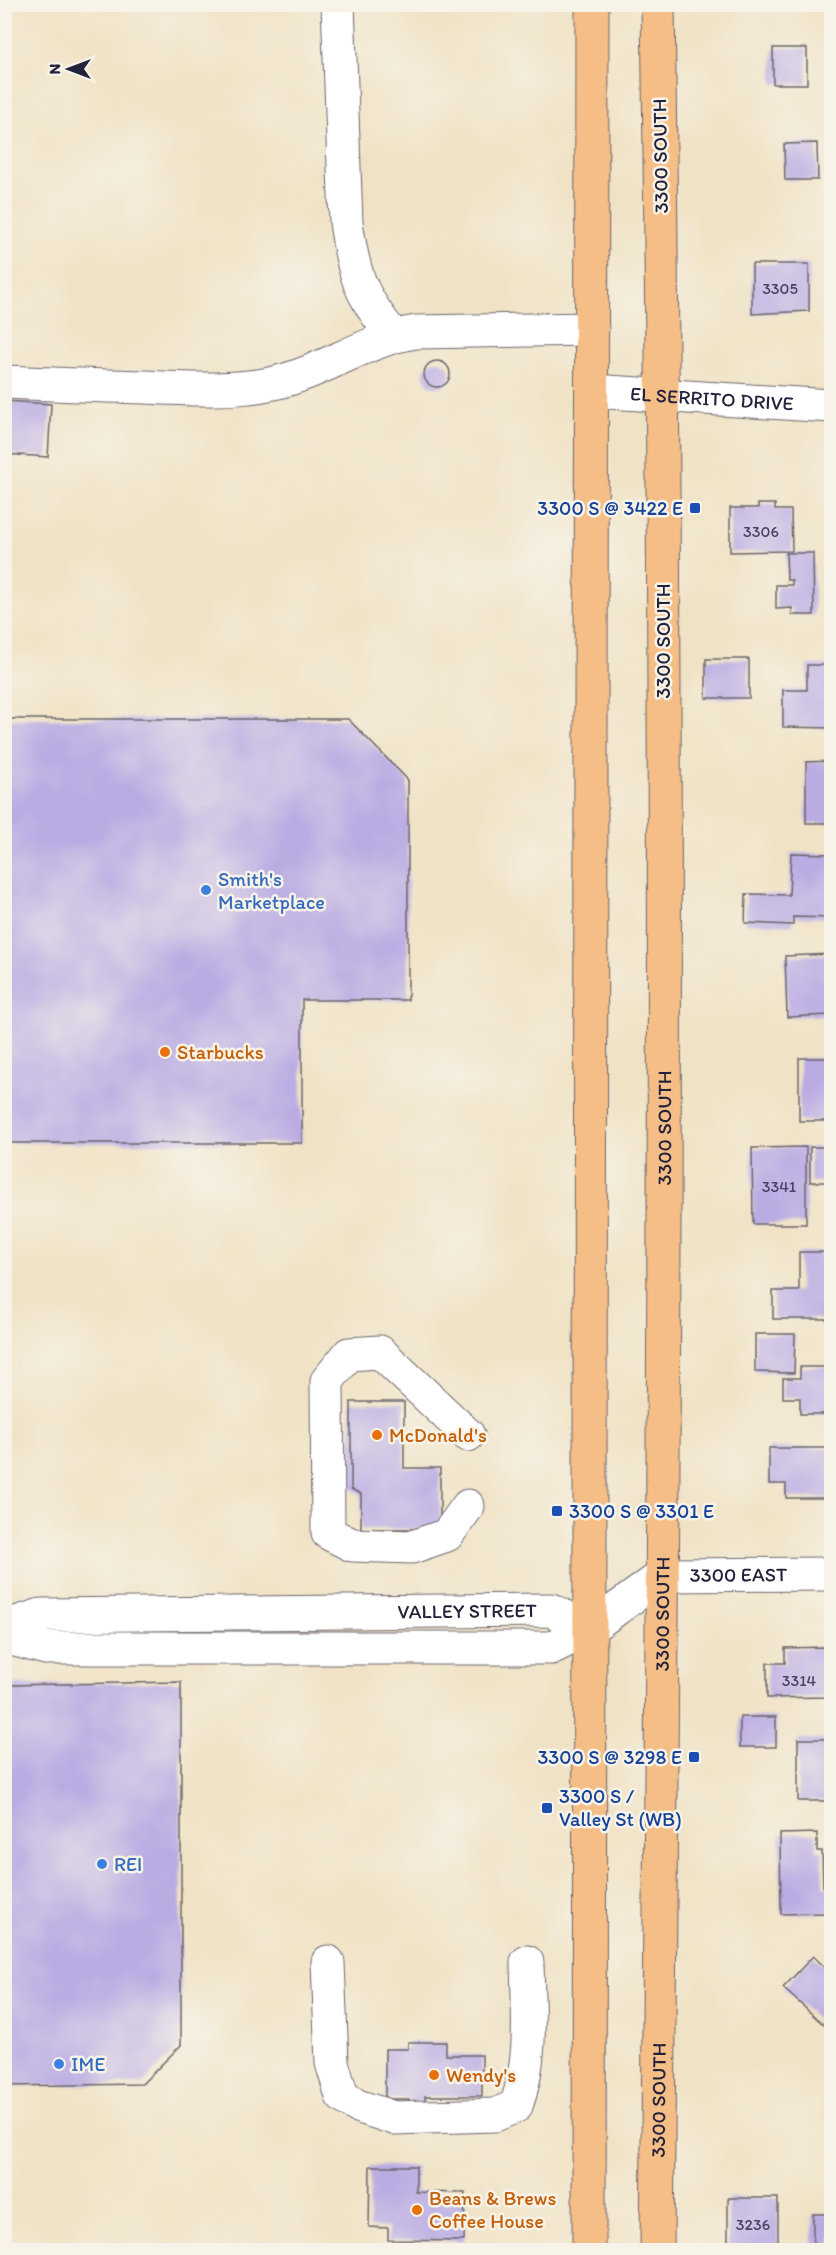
<svg xmlns="http://www.w3.org/2000/svg" width="836" height="2255" viewBox="0 0 836 2255" font-family="Itim,sans-serif">
  <style>
    .building { fill: #baace3 }
    .lines { fill: none; stroke-linecap: round; stroke-linejoin: round }
    .minor-casing { stroke: #6a656b; stroke-width: 35 }
    .major-casing { stroke: #6a656b; stroke-width: 35 }
    .minor { stroke: #fff; stroke-width: 33 }
    .major { stroke: #f6be87; stroke-width: 33 }
    .transit-dot { fill: #1a4fb4; stroke: #f7f3e8; stroke-width: 2 }
    .shop-dot { fill: #3f7fe0; stroke: #f7f3e8; stroke-width: 2 }
    .food-dot { fill: #e8710a; stroke: #f7f3e8; stroke-width: 2 }
    .labels { text-anchor: middle; dominant-baseline: central; stroke-width: 5; stroke-linejoin: round; paint-order: stroke }
    .number-label { font-size: 16px; fill: #484465 }
    .street-label { font-size: 20px; fill: #22223b; stroke: #f7f3e8 }
    .transit-label { font-size: 20px; fill: #164399; stroke: #f7f3e8; text-anchor: end }
    .shop-label { font-size: 20px; fill: #366cbe; stroke: #f7f3e8; text-anchor: start }
    .food-label { font-size: 20px; fill: #c56008; stroke: #f7f3e8; text-anchor: start }
  </style>
  <rect width="100%" height="100%" fill="#f7f3e8"/>
  <filter id="ink" filterUnits="userSpaceOnUse"><feTurbulence type="fractalNoise" baseFrequency=".0167" numOctaves="2"/><feDisplacementMap in="SourceGraphic" scale="12" xChannelSelector="R" yChannelSelector="G"/><feConvolveMatrix kernelMatrix="1 2 1 2 8 2 1 2 1" color-interpolation-filters="sRGB"/></filter>
  <filter id="wash" filterUnits="userSpaceOnUse"><feTurbulence type="fractalNoise" baseFrequency=".008" numOctaves="4" result="noise"/><feDisplacementMap in="SourceGraphic" scale="24" xChannelSelector="R" yChannelSelector="G"/><feGaussianBlur stdDeviation="1.35" result="paint"/><feColorMatrix in="noise" values="0 0 0 0 0 0 0 0 0 0 0 0 0 0 0 0 0 1.4 0 .05"/><feComposite in="paint" operator="in"/></filter>
  <g filter="url(#wash)">
    <rect width="100%" height="100%" fill="#f0e2c5"/>
    <g id="blocks">
      <g class="building">
        <rect x="773" y="48" width="34" height="36"/>
        <polygon points="817,143 818,180 785,180 784,144"/>
        <polygon points="752,264 809,264 809,311 752,314"/>
        <circle cx="437" cy="374" r="13"/>
        <polygon points="4,401 51,404 48,457 4,454"/>
        <polygon points="758,504 775,504 775,510 791,510 792,551 730,552 730,508 758,508"/>
        <polygon points="786,553 813,553 814,615 792,615 792,608 776,609 776,585 792,585 792,580 787,580"/>
        <rect x="706" y="659" width="43" height="39"/>
        <polygon points="807,665 832,665 832,728 783,727 783,690 807,690"/>
        <polygon points="4,719 348,719 408,780 408,1000 302,1000 302,1143 4,1143"/>
        <polygon points="832,761 832,823 806,823 806,762"/>
        <polygon points="791,853 832,854 832,918 793,917 793,925 745,923 746,894 789,895"/>
        <polygon points="832,954 832,1015 787,1017 785,956"/>
        <rect x="799" y="1058" width="33" height="63"/>
        <polygon points="806,1147 806,1224 753,1224 752,1148"/>
        <rect x="810" y="1147" width="22" height="35"/>
        <polygon points="799,1252 832,1252 832,1319 773,1319 773,1291 799,1291"/>
        <polygon points="755,1334 795,1334 794,1373 755,1372"/>
        <polygon points="800,1367 832,1367 832,1414 800,1414 800,1398 783,1398 783,1378 800,1378"/>
        <polygon points="351,1402 404,1402 404,1468 440,1468 440,1529 361,1529 361,1494 351,1489"/>
        <polygon points="769,1448 832,1448 832,1498 786,1498 786,1484 769,1484"/>
        <polygon points="827,1647 827,1653 832,1653 832,1697 767,1698 767,1663 785,1663 785,1648"/>
        <polygon points="181,1682 181,2045 142,2084 4,2086 4,1685"/>
        <rect x="740" y="1717" width="36" height="30"/>
        <rect x="798" y="1739" width="34" height="62"/>
        <polygon points="817,1833 817,1851 822,1851 823,1886 829,1886 830,1913 781,1914 780,1834"/>
        <polygon points="813,1956 832,1974 832,2032 783,1988"/>
        <polygon points="408,2042 446,2042 446,2055 482,2055 482,2096 425,2096 425,2103 409,2103 409,2099 385,2099 385,2049 408,2049"/>
        <polygon points="370,2166 416,2166 416,2192 465,2193 464,2241 388,2240 388,2228 369,2227"/>
        <rect x="728" y="2198" width="50" height="52"/>
        <rect x="813" y="2214" width="19" height="36"/>
      </g>
    </g>
  </g>
  <g filter="url(#ink)">
    <use href="#blocks" fill-opacity="0" stroke="#6a656b" stroke-width="1.5"/>
    <g class="lines">
      <g class="minor-casing">
        <g id="minor">
          <path d="M338,4L346,222C353,272 360,296 393,335"/>
          <path d="M4,382C52,384 99,386 146,387C188,389 233,392 274,383C324,372 366,339 416,332L592,329"/>
          <path id="s1" d="M592,391L832,406"/>
          <polyline points="468,1435 380,1352 349,1354 327,1381 328,1533 352,1545 412,1547 447,1535 468,1506"/>
          <path id="s2" d="M4,1627L41,1615L551,1610L589,1629"/>
          <path id="s3" d="M4,1637L46,1648H551L589,1629L663,1575L832,1574"/>
          <path d="M328,1962L332,2063L342,2096L357,2106L394,2118L495,2115L516,2106C533,2060 528,2011 527,1962"/>
        </g>
      </g>
      <g class="major-casing">
        <g id="major">
          <polyline points="589,2250 592,4"/>
          <path id="s4" d="M657,2250C664,1502 669,753 658,4"/>
        </g>
      </g>
      <use href="#minor" class="minor"/>
      <use href="#major" class="major"/>
    </g>
  </g>
  <g class="transit-dot">
    <rect x="689" y="502" width="12" height="12" rx="3"/>
    <rect x="551" y="1505" width="12" height="12" rx="3"/>
    <rect x="688" y="1751" width="12" height="12" rx="3"/>
    <rect x="541" y="1802" width="12" height="12" rx="3"/>
  </g>
  <g class="shop-dot">
    <circle cx="206" cy="890" r="6"/>
    <circle cx="102" cy="1864" r="6"/>
    <circle cx="59" cy="2064" r="6"/>
  </g>
  <g class="food-dot">
    <circle cx="165" cy="1052" r="6"/>
    <circle cx="377" cy="1435" r="6"/>
    <circle cx="434" cy="2075" r="6"/>
    <circle cx="417" cy="2210" r="6"/>
  </g>
  <g class="labels">
    <g class="number-label">
      <text x="780" y="288">3305</text>
      <text x="761" y="531">3306</text>
      <text x="779" y="1186">3341</text>
      <text x="799" y="1680">3314</text>
      <text x="753" y="2224">3236</text>
    </g>
    <g class="street-label">
      <text transform="translate(660 156) rotate(-91)">3300 SOUTH</text>
      <text stroke="none"><textPath href="#s1" startOffset="120">EL SERRITO DRIVE</textPath></text>
      <text transform="translate(663 641) rotate(-90)">3300 SOUTH</text>
      <text stroke="none"><textPath href="#s4" startOffset="1122">3300 SOUTH</textPath></text>
      <text stroke="none"><textPath href="#s3" startOffset="758">3300 EAST</textPath></text>
      <text stroke="none"><textPath href="#s2" startOffset="465">VALLEY STREET</textPath></text>
      <text stroke="none"><textPath href="#s4" startOffset="636">3300 SOUTH</textPath></text>
      <text stroke="none"><textPath href="#s4" startOffset="150">3300 SOUTH</textPath></text>
    </g>
    <g class="transit-label">
      <text x="683" y="508">3300 S @ 3422 E</text>
      <text x="569" y="1511" text-anchor="start">3300 S @ 3301 E</text>
      <text x="682" y="1757">3300 S @ 3298 E</text>
      <text x="559" y="1796" text-anchor="start">3300 S /<tspan x="559" dy="23">Valley St (WB)</tspan></text>
    </g>
    <g class="shop-label">
      <text x="218" y="879">Smith's<tspan x="218" dy="23">Marketplace</tspan></text>
      <text x="114" y="1864">REI</text>
      <text x="71" y="2064">IME</text>
    </g>
    <g class="food-label">
      <text x="177" y="1052">Starbucks</text>
      <text x="389" y="1435">McDonald's</text>
      <text x="446" y="2075">Wendy's</text>
      <text x="429" y="2198">Beans &amp; Brews<tspan x="429" dy="23">Coffee House</tspan></text>
    </g>
  </g>
  <rect width="836" height="2255" fill="none" stroke="#f7f3e8" stroke-width="24"/>
  <g transform="translate(69 69) rotate(270)" stroke="#f7f3e8" stroke-width="4.5" paint-order="stroke">
  <path d="M0-4.5L10 22L0 15L-10 22Z" fill="#22223b"/>
  <text y="-9" font-size="16" font-weight="bold" text-anchor="middle" fill="#22223b">N</text>
  </g>
</svg>
